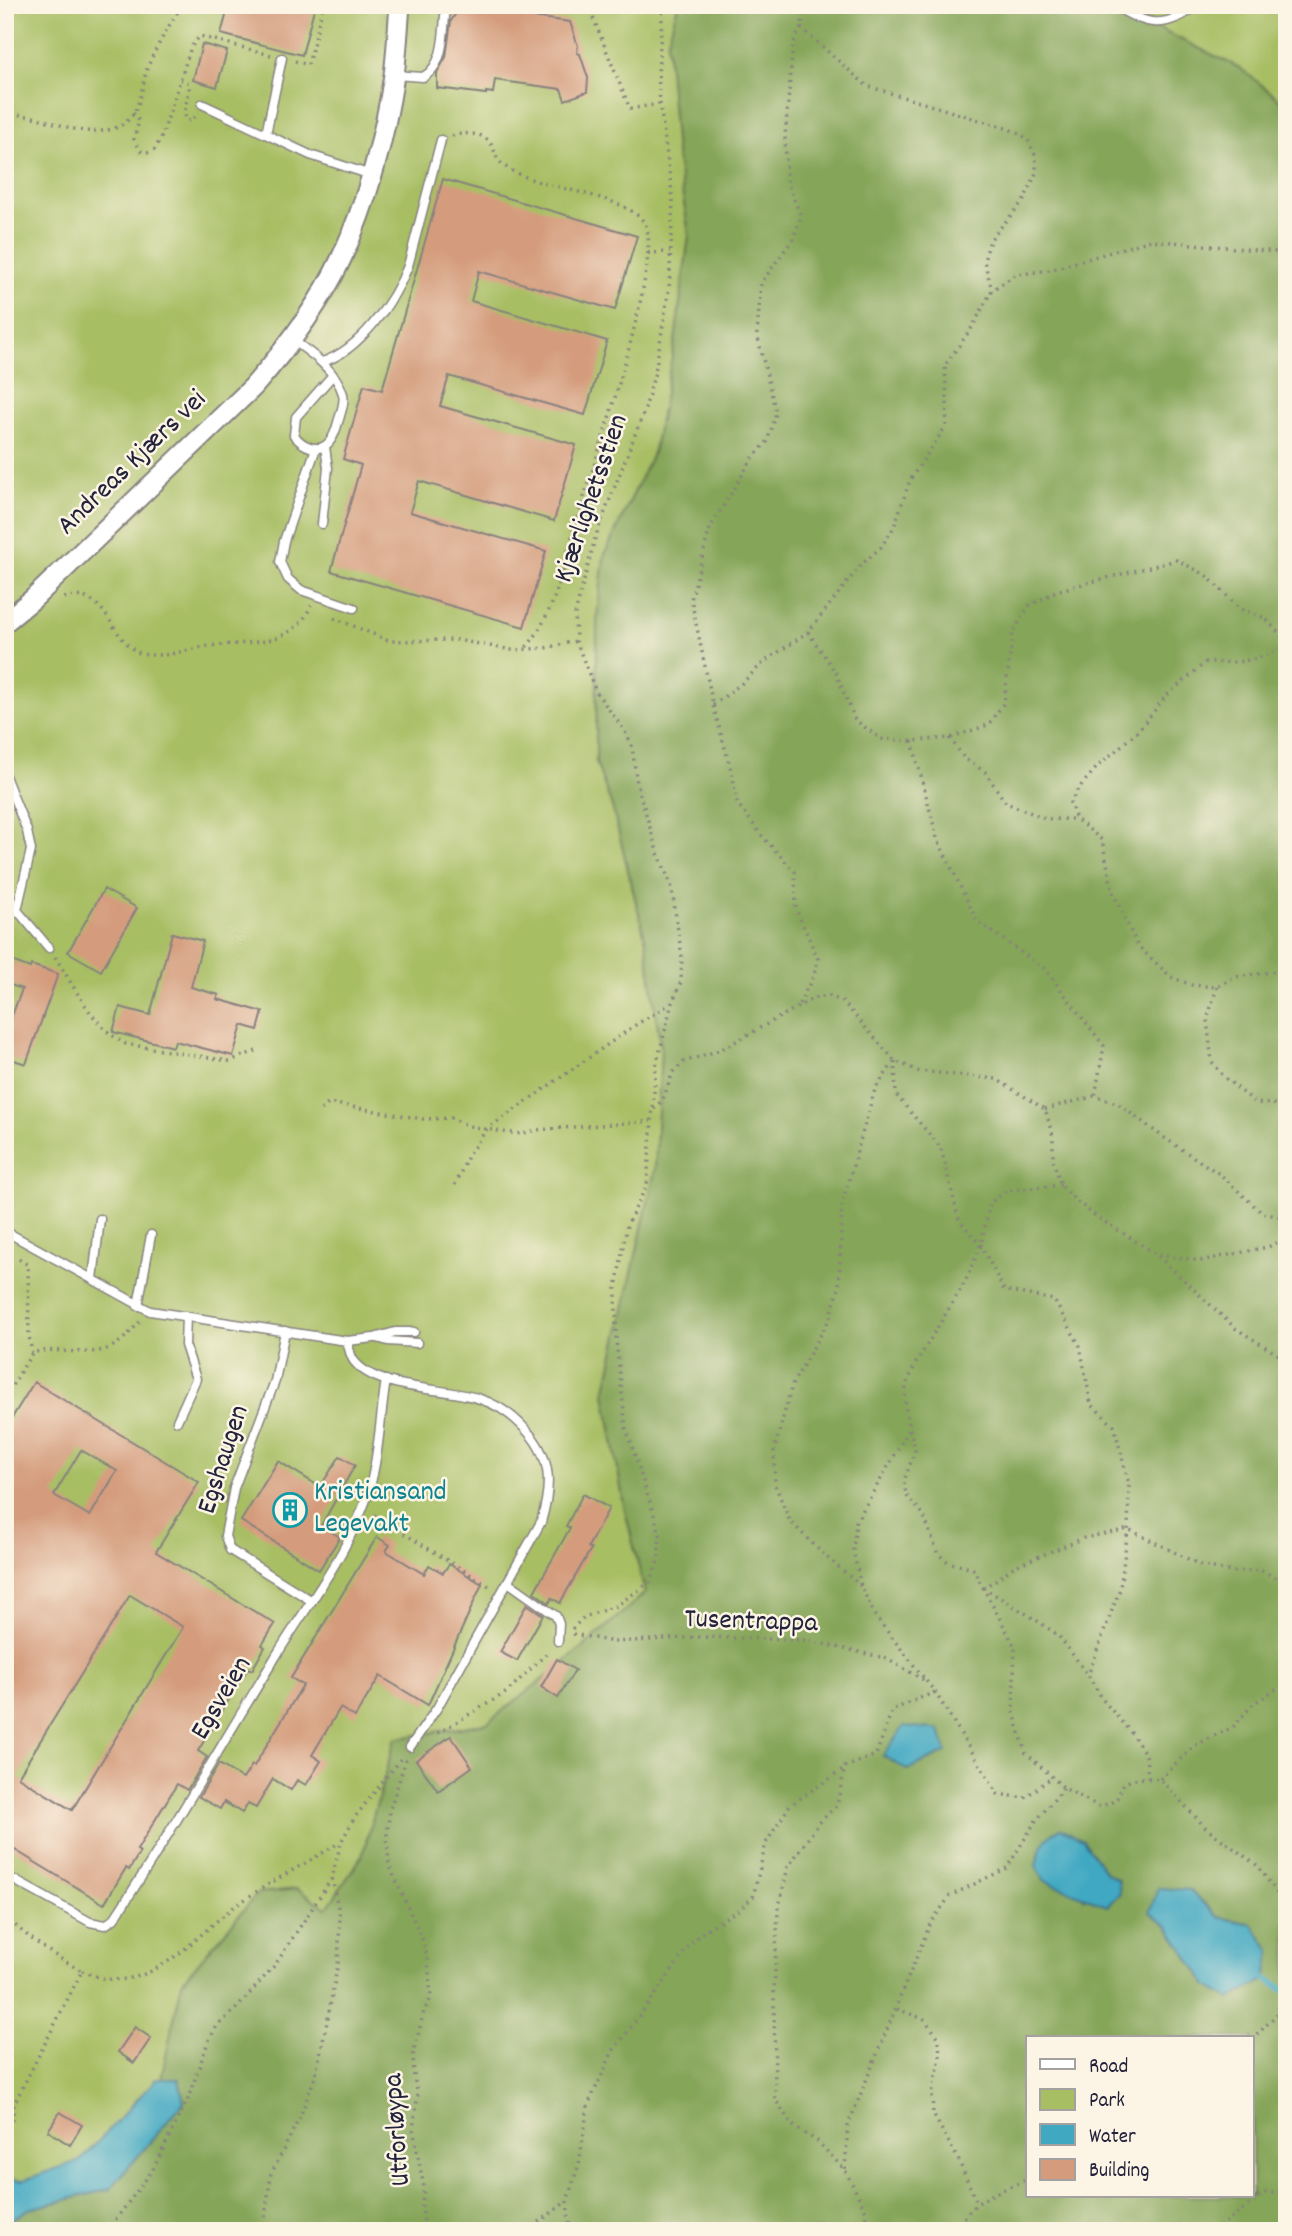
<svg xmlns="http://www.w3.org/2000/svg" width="1292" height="2236" viewBox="0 0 1292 2236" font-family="Dekko,sans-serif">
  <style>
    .green { fill: #a7be63; stroke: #64704f; stroke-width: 2; fill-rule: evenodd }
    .forest { fill: #85a559; stroke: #54644a; stroke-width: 2; fill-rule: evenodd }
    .water { fill: #41a8c2; stroke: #32657e; stroke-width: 2 }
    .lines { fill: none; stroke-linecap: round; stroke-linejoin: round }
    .stream { stroke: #41a8c2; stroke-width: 6 }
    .building { fill: #d49c7d; fill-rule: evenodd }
    .service-casing { stroke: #88827f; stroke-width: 11 }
    .tertiary-casing { stroke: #88827f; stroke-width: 23 }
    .path { stroke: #88827f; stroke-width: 3.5; stroke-dasharray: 2 5; stroke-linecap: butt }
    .service { stroke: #fff; stroke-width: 8 }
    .tertiary { stroke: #fff; stroke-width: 19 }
    .labels { text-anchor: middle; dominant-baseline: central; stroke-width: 5; stroke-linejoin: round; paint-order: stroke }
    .street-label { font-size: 28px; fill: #22223b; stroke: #fcf5e5 }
    .culture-label { font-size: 28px; fill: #0d838f; stroke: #fcf5e5; text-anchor: start }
  </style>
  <rect width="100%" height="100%" fill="#fcf5e5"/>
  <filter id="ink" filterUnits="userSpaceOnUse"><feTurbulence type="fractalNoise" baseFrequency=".0143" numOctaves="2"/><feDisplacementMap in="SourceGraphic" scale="14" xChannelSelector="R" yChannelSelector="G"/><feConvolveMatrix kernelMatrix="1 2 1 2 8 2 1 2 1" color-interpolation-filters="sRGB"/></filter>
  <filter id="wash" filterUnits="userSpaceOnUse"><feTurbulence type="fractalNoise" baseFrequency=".00686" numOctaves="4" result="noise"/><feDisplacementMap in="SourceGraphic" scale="28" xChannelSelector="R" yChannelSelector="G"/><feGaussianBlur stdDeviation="1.57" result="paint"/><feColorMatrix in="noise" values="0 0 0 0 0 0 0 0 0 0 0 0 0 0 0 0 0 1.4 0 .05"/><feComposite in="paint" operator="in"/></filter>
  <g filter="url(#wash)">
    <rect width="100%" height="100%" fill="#eee3c3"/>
    <path class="green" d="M5,5H1287V2231H5ZM1028,2038H1252V2196H1028Z"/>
    <path class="forest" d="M678,5H1099L1153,26L1240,68L1287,105V2231H5V2223L29,2209L110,2189L184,2102L179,2079H161L182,1982L258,1893L297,1889L327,1908L362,1856L395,1739L487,1723L575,1654L645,1593L624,1506L605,1393L655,1170L661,1051L646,942L613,810L596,762L597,616L604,556L654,450L675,341L689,235L676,153L667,43ZM1095,1860L1106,1873L1118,1880L1084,1898ZM1190,1890L1218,1917L1252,1924L1266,1979L1230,1998L1208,1986L1168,1927ZM1028,2038H1252V2196H1028Z"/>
    <g class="water">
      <polygon points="904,1726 940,1730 946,1752 907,1770 883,1756"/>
      <path d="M1061,1828L1083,1840L1106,1873L1118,1880L1120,1893L1107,1906L1045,1881L1036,1866C1040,1847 1044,1837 1061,1828Z"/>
      <polygon points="1158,1888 1190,1890 1218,1917 1252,1924 1271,1951 1266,1979 1230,1999 1208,1986 1168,1927 1150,1912"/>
      <polygon points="156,2079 179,2079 184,2102 110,2189 29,2209 5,2223 5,2177 21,2181 81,2160"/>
    </g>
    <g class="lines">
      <polyline class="stream" points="1266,1979 1287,1991"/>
    </g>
    <g id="blocks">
      <g class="building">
        <polygon points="229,5 251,9 252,5 315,5 302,55 221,34"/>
        <polygon points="461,5 513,5 503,13 570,22 578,46 577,53 580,54 588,78 587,92 565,100 561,89 495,80 493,93 486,92 486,94 437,88 437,73 446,57 451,21"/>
        <polygon points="202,44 227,51 217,87 193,80"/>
        <polygon points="443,179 637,236 615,310 479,271 471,301 607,341 585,415 449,376 440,406 576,445 554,521 419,481 410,512 546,551 524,627 331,571 361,465 343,459 364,385 382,390"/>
        <polygon points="104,889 137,908 101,971 68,952"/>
        <polygon points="172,933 203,941 191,987 219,995 217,999 263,1012 258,1030 242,1025 233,1056 175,1041 173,1047 113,1032 120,1007 150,1015"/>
        <polygon points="9,960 30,968 31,965 58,974 26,1064 5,1057 5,1034 22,989 5,983 5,971"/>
        <path d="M34,1382L199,1482L156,1552L275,1624L262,1645L265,1647L252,1670L248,1668L198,1751L207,1757L187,1790L177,1784L137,1850L140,1852L129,1870L126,1868L104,1904L5,1844V1429ZM81,1450L117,1471L90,1516L54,1495ZM130,1595L183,1627L72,1810L18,1777Z"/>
        <polygon points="340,1456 355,1465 321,1526 340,1537 319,1570 241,1521 278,1461 320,1487"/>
        <polygon points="583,1494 609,1508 588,1547 591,1549 560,1603 552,1598 549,1603 534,1592 570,1528 566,1526"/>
        <polygon points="377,1537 390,1545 386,1551 424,1574 429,1565 443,1573 449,1564 482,1584 428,1705 380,1676 355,1717 340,1708 312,1755 321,1761 306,1785 297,1780 291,1790 273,1779 256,1808 248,1804 242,1813 224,1802 220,1809 199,1797 219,1764 243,1779 252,1765 254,1766 303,1685 291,1678"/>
        <polygon points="527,1604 543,1615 517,1661 500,1652"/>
        <polygon points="557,1659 575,1670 558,1698 541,1687"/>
        <polygon points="451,1736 472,1767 438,1791 416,1760"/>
        <polygon points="135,2027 151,2038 134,2063 118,2052"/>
        <polygon points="60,2112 82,2125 70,2145 48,2131"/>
      </g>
    </g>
  </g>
  <g filter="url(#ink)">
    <use href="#blocks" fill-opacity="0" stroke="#88827f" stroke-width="2"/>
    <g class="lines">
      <g class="service-casing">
        <g id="service">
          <path d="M1113,5C1148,26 1164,30 1198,5"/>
          <path d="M394,75L423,77C446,65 443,29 446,5"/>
          <polyline points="202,104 310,155 371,175"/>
          <polyline points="266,134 282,58"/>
          <path d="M291,339C311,353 336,370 343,394C345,401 342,409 340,416C337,424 336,434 330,441C320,455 302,446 294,435L296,417L332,376"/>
          <path d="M322,362C359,351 394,302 408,266L441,140"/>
          <polyline points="316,448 284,541 280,562 288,579 301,590 354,608"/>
          <polyline points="322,524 328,468 325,447"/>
          <polyline points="5,776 27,831 31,850 17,910 49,948"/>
          <path d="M5,1231L150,1311L347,1341C349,1347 350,1356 354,1361C377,1391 446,1387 480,1399C499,1405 515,1417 528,1432C553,1460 551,1488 541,1522L437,1708L410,1747"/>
          <polyline points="93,1279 100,1219"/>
          <polyline points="138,1306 151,1235"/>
          <polyline points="285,1331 275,1381 234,1488 225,1536 230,1550 312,1601"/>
          <polyline points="377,1338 388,1341 417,1343"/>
          <polyline points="347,1341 374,1338 395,1332 414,1332"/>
          <polyline points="177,1421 196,1379 185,1345 186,1316"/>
          <polyline points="508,1582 556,1616 559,1624 558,1641"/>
          <path d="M5,1875L90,1922L105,1925L114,1919C170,1835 220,1747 273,1661C303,1611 340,1565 362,1510C379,1470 379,1422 386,1380"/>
        </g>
      </g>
      <g class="tertiary-casing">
        <path id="tertiary" d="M5,622L33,599L253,387C287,348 319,306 341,259C367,203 385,136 394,75C397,52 398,28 400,5"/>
      </g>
      <g class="path">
        <polyline points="588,5 630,109 659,104"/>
        <polyline points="571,10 573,5"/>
        <polyline points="801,28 867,86 1009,129 1027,138 1036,157 1036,173 1024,200 990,240 984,261 992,290"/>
        <polyline points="295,61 308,65 323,5"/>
        <path d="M180,80L189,83C191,96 181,108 187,121L193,120L195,115"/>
        <polyline points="133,113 139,121 134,139 141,151 147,153 155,149 162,136 191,47 200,36 271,55"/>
        <path d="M5,116C39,110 68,135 101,131C139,127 139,100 146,72C150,58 174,15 183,5"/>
        <path d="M452,136C464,132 484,132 491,144C495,150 495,157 501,163C508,170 519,174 528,178C557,190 630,197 645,224C665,258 592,470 578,516C568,546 563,579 550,608C544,621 536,638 525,648"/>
        <polyline points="648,253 670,252"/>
        <path d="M64,598C106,587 108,634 136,651C144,656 152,655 162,655C177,654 193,648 209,646C233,643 261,645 283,635C296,629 306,619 311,605"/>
        <polyline points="334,618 390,641 457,640 512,650 545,648 576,641"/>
        <polyline points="808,632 836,673 855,720 881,739 912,741 950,738 988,725 1004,703 1013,632 1029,606 1056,591 1177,560 1206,575 1240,609 1265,618 1287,642"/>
        <path d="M1287,645C1258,662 1239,663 1206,662L1166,696L1138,731L1098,766L1078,789L1070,803L1076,819L1102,840L1113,892L1137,945L1171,977L1192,985L1217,987L1235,977L1287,970"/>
        <polyline points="713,705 741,684 764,662 808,632 861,565 881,547 894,527 910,480 946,426 947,403 945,365 973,326 992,290 1015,275 1050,270 1151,240 1287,253"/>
        <polyline points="950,738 964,758 985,772 1006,803 1047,819 1075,819"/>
        <polyline points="912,741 937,838 977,921 1045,969 1104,1046 1095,1096"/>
        <path d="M55,957C75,987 93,1028 126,1044L229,1061L259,1050"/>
        <polyline points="1217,987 1207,1020 1212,1062 1225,1078 1256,1103 1287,1105"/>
        <polyline points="799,1004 814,975 818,959 796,909 795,872 763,837 737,803 733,777 713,705 691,599 710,528 752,459 767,442 776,413 757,334 761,283 793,239 801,216 787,182 785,137 793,44 801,28 806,5"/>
        <polyline points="895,1061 896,1095 941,1148 959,1220 981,1245 1004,1290 1054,1300 1080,1346 1091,1404 1114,1426 1129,1484 1128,1529 1120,1589 1088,1675"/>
        <polyline points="654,1109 663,1099 673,1072 684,1062 722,1049 814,998 830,996 843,1002 895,1061 918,1071 996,1079 1045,1109 1053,1136 1053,1160 1061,1185 1075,1200 1097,1217 1156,1254 1235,1328 1287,1360"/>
        <polyline points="1045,1109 1095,1096 1117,1103 1163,1137 1221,1175 1262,1213 1287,1218"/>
        <polyline points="321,1110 329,1103 423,1119 451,1118 469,1126 504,1132 522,1134 536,1130 651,1121"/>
        <polyline points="455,1185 469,1154 487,1129 637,1024 670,1004"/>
        <polyline points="1061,1185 1006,1191 990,1203 981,1245 965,1282 916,1363 906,1385 905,1406 915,1451 904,1481 906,1495 923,1514 938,1554 948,1562 973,1569 1015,1647 1013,1710 1026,1753 1064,1788 1098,1806 1109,1804 1117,1798 1124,1783 1138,1778 1160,1779 1206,1828 1258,1866 1287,1907"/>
        <polyline points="1159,1254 1200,1261 1268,1247 1287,1238"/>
        <polyline points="19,1259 28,1265 29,1336 32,1353"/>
        <path d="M5,1397L32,1353C59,1345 94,1361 118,1343C127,1337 134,1327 142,1320"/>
        <polyline points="909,1430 856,1522 853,1550 861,1586 875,1616 935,1692 998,1794 1024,1798 1051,1778"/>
        <polyline points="374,1515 489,1586"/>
        <polyline points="861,1586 824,1555 790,1521 775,1485 774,1451 792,1385 829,1320 839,1288 842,1204 875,1089 894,1062"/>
        <polyline points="572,1629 584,1617 616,1606 650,1582 658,1561 660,1534 626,1428 616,1341 616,1288 627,1225 647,1185 656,1066 672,1003 681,982 682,957 671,884 657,851 637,784 632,746 624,730 596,692 576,641 575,614 596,535 645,409 655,372 669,289 673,200 660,104 658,73 663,5"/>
        <polyline points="573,1634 614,1642 702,1637 806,1640 885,1658 924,1680"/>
        <polyline points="438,1733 507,1692 549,1651"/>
        <polyline points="406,1759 390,1809 387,1835 389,1865 423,1941 428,1960 431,1998 424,2011 413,2055 414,2078 418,2094 413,2129 424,2188 422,2207 425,2231"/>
        <polyline points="1148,1778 1146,1755 1132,1734 1103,1700 1088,1675 1058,1635 1033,1618 984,1588 1015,1566 1084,1538 1128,1529 1200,1565 1232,1572 1260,1570 1287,1583"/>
        <polyline points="1160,1779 1194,1746 1233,1727 1254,1703 1287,1682"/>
        <path d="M5,1916C28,1938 54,1956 82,1971L14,2104L12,2123"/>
        <path d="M82,1971C90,1974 99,1978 107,1979C160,1985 196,1935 234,1907C267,1883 305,1864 339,1843"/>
        <polyline points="897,2009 924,2019 939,2038 940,2059 932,2093 933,2114 958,2159 977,2203"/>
        <polyline points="1252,2040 1277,2014 1287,1970"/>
        <polyline points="845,2169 848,2125 930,1924 950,1896 1007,1868 1035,1822 1064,1788"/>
        <polyline points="107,2231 152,2171 188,2099 208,2042 217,2026 238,2007 275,1965 332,1878 341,1842 355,1817 403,1756"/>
        <polyline points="263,2231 271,2174 299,2119 315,2077 327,2022 338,1963 340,1918 332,1878"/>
        <polyline points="528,2231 567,2201"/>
        <polyline points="570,2231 567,2201 579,2164 588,2105 613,2051 655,1995 691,1943 705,1930 740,1909 753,1897 766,1843 790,1805 844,1769"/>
        <polyline points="865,2231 866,2211 845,2170 817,2141 792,2125 775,2099 774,1992 778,1911 788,1867 819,1823 837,1805 845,1767 876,1755 892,1710 935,1692"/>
        <path d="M959,2231C966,2200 1002,2191 1028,2179"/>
        <polyline points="1214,2231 1265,2193 1287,2193"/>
      </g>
      <use href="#service" class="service"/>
      <use href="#tertiary" class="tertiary"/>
    </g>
  </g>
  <defs>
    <g id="building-ring" transform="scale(1.75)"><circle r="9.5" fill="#fcf5e5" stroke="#0f9aa8" stroke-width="1.5"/><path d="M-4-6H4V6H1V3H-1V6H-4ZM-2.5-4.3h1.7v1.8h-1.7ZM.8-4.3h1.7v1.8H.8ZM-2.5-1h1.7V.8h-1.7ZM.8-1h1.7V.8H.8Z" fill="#0f9aa8"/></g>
  </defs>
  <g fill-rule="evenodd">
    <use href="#building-ring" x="290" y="1510"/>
  </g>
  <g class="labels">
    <g class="street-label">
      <text transform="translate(133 464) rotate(-44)">Andreas Kjærs vei</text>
      <text transform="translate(593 499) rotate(-71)">Kjærlighetsstien</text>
      <text transform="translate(225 1460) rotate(-72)">Egshaugen</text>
      <text transform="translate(751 1623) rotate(2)">Tusentrappa</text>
      <text transform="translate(223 1699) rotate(-59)">Egsveien</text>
      <text transform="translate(399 2130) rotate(-94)">Utforløypa</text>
    </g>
    <g class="culture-label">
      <text x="314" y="1494">Kristiansand<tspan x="314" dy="32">Legevakt</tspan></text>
    </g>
  </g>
  <rect width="1292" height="2236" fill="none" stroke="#fcf5e5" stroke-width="28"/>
  <rect x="1026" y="2036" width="228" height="161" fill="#fcf5e5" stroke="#a5a1a1" stroke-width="2"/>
  <rect x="1040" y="2059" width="35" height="10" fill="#ffffff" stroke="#a5a1a1" stroke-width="2"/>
  <text x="1089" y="2072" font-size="21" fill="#22223b">Road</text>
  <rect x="1040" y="2089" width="35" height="21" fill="#a7be63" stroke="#a5a1a1" stroke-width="2"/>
  <text x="1089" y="2106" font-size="21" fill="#22223b">Park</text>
  <rect x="1040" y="2124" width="35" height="21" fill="#41a8c2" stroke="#a5a1a1" stroke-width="2"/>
  <text x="1089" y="2142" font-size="21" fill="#22223b">Water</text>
  <rect x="1040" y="2159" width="35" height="21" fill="#d49c7d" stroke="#a5a1a1" stroke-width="2"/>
  <text x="1089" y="2176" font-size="21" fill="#22223b">Building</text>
</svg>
